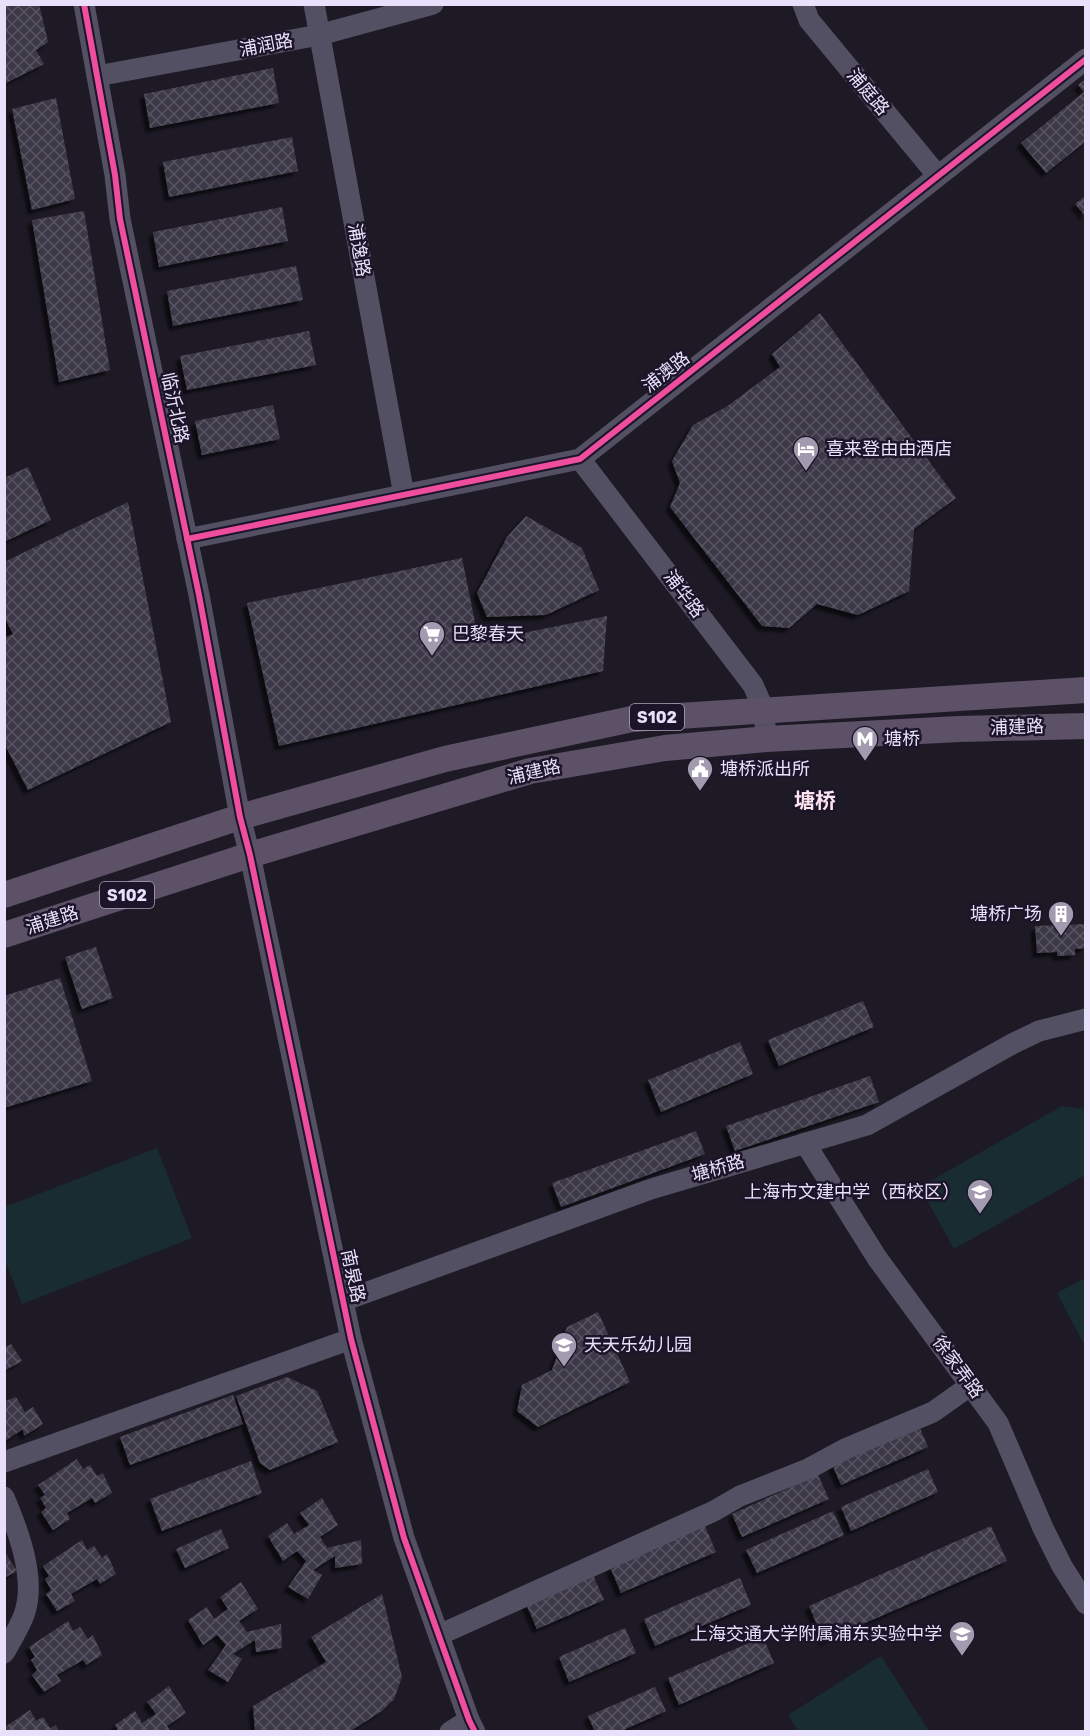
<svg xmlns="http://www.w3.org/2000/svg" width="1090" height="1736" viewBox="0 0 1090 1736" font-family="Rubik,'Noto Sans SC',sans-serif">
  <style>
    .green { fill: #192c31 }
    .building { fill: url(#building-cross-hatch); filter: url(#shadow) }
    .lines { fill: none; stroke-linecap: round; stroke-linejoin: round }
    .minor { stroke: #545064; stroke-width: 21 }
    .major { stroke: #5d5168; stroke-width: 26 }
    .cycleway-casing { stroke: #1c152a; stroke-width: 10 }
    .cycleway { stroke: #ef4d9e; stroke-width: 6 }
    .labels { text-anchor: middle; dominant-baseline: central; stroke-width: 5; stroke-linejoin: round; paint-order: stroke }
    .shield { fill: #1c152a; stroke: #aca4bc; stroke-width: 1.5 }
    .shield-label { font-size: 16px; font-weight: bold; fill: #e9e1fb }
    .street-label { font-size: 18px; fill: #e9e1fb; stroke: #1c152a }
    .poi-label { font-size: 18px; fill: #e9e1fb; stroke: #1c152a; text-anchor: start }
    .quarter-label { font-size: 21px; font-weight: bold; fill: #fce3ee; stroke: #1c152a }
  </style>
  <defs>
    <pattern id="building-cross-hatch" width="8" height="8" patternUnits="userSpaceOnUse" patternTransform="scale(1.5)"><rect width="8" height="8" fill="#3d3946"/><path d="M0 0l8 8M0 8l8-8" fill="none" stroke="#595562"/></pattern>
    <filter id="shadow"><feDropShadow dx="-4.5" dy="4.5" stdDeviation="1.5" flood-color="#0009"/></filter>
  </defs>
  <rect width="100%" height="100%" fill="#1d1a25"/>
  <g class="green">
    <polygon points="1062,1106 1085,1109 1085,1175 954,1249 920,1187"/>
    <polygon points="157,1148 192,1238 22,1304 5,1260 5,1207"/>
    <polygon points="1085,1278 1085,1346 1057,1293"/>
    <polygon points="881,1656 929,1731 798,1731 788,1715"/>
  </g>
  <g class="building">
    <polygon points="4,4 39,4 48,42 36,50 44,64 4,84"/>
    <polygon points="273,68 279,103 150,128 144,94"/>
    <polygon points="1086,79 1086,141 1046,173 1021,143 1084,92 1078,85"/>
    <polygon points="56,98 75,199 32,210 12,109"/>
    <polygon points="292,137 298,171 169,197 163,162"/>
    <polygon points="1086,195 1086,217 1075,204"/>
    <polygon points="282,207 288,241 159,267 153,232"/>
    <polygon points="84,211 110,370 59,382 32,220"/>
    <polygon points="296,266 303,300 173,326 167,291"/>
    <polygon points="820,313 956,498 914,529 909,591 858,615 817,604 789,628 762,626 670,507 680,483 672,461 693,425 726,407 780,367 772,354"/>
    <polygon points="309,331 316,365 187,390 180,356"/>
    <polygon points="273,405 280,439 202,455 195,421"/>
    <polygon points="28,467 51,520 4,542 4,478"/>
    <polygon points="128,502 171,722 28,790 4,743 4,638 13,634 4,617 4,562"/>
    <polygon points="526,516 582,548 599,590 546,615 487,617 477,593 507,537"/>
    <polygon points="462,558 479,642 607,616 603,671 279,746 247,603"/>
    <polygon points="1086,924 1086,948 1075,949 1075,955 1057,956 1057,952 1037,953 1035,926"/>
    <polygon points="96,947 113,998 82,1009 65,957"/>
    <polygon points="60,978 92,1081 4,1108 4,996"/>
    <polygon points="863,1001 874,1027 779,1066 768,1040"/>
    <polygon points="740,1042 753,1074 661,1112 648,1080"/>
    <polygon points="870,1076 879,1102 735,1151 726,1126"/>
    <polygon points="696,1131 705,1154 561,1207 552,1183"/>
    <polygon points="598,1312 630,1382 538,1427 517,1411 522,1385 552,1370 567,1327"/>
    <polygon points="11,1344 22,1361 4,1371 4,1348"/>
    <polygon points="287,1377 317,1391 338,1442 270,1470 260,1463 236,1396"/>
    <polygon points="233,1395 243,1424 130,1465 120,1437"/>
    <polygon points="16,1397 25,1412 33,1407 43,1424 24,1436 23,1429 5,1441 5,1401"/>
    <polygon points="918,1423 928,1447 841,1485 831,1462"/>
    <polygon points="77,1459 83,1469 90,1465 97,1476 103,1473 112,1493 95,1503 92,1498 67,1513 70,1519 53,1530 41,1512 46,1508 40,1498 45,1495 38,1485"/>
    <polygon points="251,1461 262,1493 162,1531 150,1499"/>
    <polygon points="928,1469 938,1492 851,1531 841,1507"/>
    <polygon points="818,1475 829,1499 742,1537 732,1514"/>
    <polygon points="322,1498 338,1525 320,1537 327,1548 361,1540 362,1564 335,1568 335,1556 313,1570 322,1575 308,1599 288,1587 306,1561 297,1551 283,1561 268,1536 287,1523 294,1534 309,1525 300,1513"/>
    <polygon points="833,1511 844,1535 757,1573 746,1550"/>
    <polygon points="705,1526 716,1552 621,1593 610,1567"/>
    <polygon points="991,1526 1007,1561 824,1641 809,1606"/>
    <polygon points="221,1529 229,1548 185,1568 176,1549"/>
    <polygon points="82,1540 87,1550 94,1546 102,1558 107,1554 116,1574 100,1584 97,1579 71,1594 75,1601 57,1611 46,1594 51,1590 45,1579 49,1576 43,1566"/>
    <polygon points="4,1551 17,1571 4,1578"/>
    <polygon points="593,1575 604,1600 537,1629 526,1604"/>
    <polygon points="740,1578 751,1605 655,1646 644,1619"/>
    <polygon points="241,1582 258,1609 239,1621 247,1632 281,1624 282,1648 256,1652 255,1640 233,1654 242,1659 228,1682 208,1670 226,1645 217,1635 203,1645 188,1620 207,1607 214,1619 228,1609 220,1597"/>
    <polygon points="382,1594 402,1677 394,1699 382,1711 349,1732 255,1732 253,1706 326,1662 311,1637"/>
    <polygon points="68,1621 73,1631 80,1627 88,1639 93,1635 102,1655 86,1665 83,1660 57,1675 61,1681 44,1692 32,1675 37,1670 31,1660 35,1657 29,1647"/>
    <polygon points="625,1628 636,1653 569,1682 559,1657"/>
    <polygon points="763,1637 774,1663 679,1705 668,1678"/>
    <polygon points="169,1686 186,1713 167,1726 171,1732 119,1732 115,1725 135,1711 142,1723 156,1714 147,1702"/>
    <polygon points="655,1687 666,1711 619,1732 595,1732 588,1716"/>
    <polygon points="30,1710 36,1721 43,1717 50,1728 56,1725 59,1732 5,1732 5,1727"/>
  </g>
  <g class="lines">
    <g class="minor">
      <polyline points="84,4 115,175 120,219 199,595 240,817 250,855 351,1339 404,1538 469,1720 475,1732"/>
      <polyline points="314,4 404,495"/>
      <polyline points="803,4 809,20 938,176"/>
      <polyline points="97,76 319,35 433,4"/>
      <polyline points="580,459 753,685 764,710 766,739"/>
      <polyline points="187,539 580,459 1086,59"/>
      <polyline points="805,1143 877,1258 998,1423 1043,1528 1062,1566 1086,1604"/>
      <polyline points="343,1301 651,1189 867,1125 1014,1043 1039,1031 1086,1019"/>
      <polyline points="4,1462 351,1339"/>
      <path d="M4,1497C18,1530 37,1579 24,1615C19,1628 11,1641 4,1653"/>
      <polyline points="439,1635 714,1511 740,1496 808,1469 845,1449 933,1412 971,1385"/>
      <polyline points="450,1732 469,1720"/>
    </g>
    <g class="major">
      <polyline points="4,895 240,817 445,759 632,719 1086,690"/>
      <polyline points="4,935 250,855 530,771 665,748 766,739 959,729 1086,726"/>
    </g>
    <g class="cycleway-casing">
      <g id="cycleway">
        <polyline points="84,4 115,175 120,219 199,595 240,817 250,855 351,1339 404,1538 469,1720 475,1732"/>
        <polyline points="187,539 580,459 1086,59"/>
      </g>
    </g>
    <use href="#cycleway" class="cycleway"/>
  </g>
  <defs>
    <g id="hotel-pin" transform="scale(1.35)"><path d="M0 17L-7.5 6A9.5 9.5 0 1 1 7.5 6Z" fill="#a29bb0" stroke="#1c152a"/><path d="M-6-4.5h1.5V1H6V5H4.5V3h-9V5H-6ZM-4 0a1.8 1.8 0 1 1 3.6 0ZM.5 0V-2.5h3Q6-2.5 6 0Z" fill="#fff"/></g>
    <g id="supermarket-pin" transform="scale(1.35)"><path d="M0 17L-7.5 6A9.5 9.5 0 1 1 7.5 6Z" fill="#a29bb0" stroke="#1c152a"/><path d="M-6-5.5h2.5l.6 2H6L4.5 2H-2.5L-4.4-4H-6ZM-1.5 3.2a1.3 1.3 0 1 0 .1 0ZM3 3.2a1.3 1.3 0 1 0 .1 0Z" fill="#fff"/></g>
    <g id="metro-pin" transform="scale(1.35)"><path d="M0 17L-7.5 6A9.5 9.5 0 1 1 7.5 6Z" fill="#a29bb0" stroke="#1c152a"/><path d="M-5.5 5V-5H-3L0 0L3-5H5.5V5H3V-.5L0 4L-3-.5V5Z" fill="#fff"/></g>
    <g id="civic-pin" transform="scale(1.35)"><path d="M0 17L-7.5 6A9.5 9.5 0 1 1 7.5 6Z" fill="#a29bb0" stroke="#1c152a"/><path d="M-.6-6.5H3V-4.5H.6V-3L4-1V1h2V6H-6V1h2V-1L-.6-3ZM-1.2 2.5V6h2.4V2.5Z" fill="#fff"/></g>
    <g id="building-pin" transform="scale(1.35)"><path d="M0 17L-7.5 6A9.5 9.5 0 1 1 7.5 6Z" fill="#a29bb0" stroke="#1c152a"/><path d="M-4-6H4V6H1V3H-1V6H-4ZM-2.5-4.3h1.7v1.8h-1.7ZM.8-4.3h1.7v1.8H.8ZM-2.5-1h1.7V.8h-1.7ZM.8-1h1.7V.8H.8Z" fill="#fff"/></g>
    <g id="school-pin" transform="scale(1.35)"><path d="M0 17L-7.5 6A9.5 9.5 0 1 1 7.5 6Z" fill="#a29bb0" stroke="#1c152a"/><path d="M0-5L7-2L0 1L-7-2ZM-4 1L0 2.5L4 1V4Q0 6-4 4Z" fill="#fff"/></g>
  </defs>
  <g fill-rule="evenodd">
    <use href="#hotel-pin" x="806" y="449"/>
    <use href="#supermarket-pin" x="432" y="634"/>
    <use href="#metro-pin" x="865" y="739"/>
    <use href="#civic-pin" x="700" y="769"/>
    <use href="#building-pin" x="1061" y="914"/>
    <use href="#school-pin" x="980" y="1192"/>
    <use href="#school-pin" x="564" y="1345"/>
    <use href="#school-pin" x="962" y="1634"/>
  </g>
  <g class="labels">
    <g class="shield">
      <rect x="630" y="704" width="54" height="26" rx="4.5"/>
      <rect x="100" y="882" width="54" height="26" rx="4.5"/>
    </g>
    <g class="shield-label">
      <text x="657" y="717">S102</text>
      <text x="127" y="895">S102</text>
    </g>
    <g class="street-label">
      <text transform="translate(266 45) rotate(-11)">浦润路</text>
      <text transform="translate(868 92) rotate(50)">浦庭路</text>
      <text transform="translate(359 250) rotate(80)">浦逸路</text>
      <text transform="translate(666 372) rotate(-38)">浦澳路</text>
      <text transform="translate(175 408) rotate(78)">临沂北路</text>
      <text transform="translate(684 594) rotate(53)">浦华路</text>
      <text transform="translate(1017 727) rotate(-2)">浦建路</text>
      <text transform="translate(534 772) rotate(-13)">浦建路</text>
      <text transform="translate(52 920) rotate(-18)">浦建路</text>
      <text transform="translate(718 1168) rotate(-16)">塘桥路</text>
      <text transform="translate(353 1276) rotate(78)">南泉路</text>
      <text transform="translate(958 1367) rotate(54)">徐家弄路</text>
    </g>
    <g class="poi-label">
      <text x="826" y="449">喜来登由由酒店</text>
      <text x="452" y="634">巴黎春天</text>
      <text x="884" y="739">塘桥</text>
      <text x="720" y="769">塘桥派出所</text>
      <text x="1042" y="914" text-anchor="end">塘桥广场</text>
      <text x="960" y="1192" text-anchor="end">上海市文建中学（西校区）</text>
      <text x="584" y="1345">天天乐幼儿园</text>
      <text x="942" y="1634" text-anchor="end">上海交通大学附属浦东实验中学</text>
    </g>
    <g class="quarter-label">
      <text x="815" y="800">塘桥</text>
    </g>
  </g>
  <rect width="1090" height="1736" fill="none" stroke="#e9e1fb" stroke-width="12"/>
</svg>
